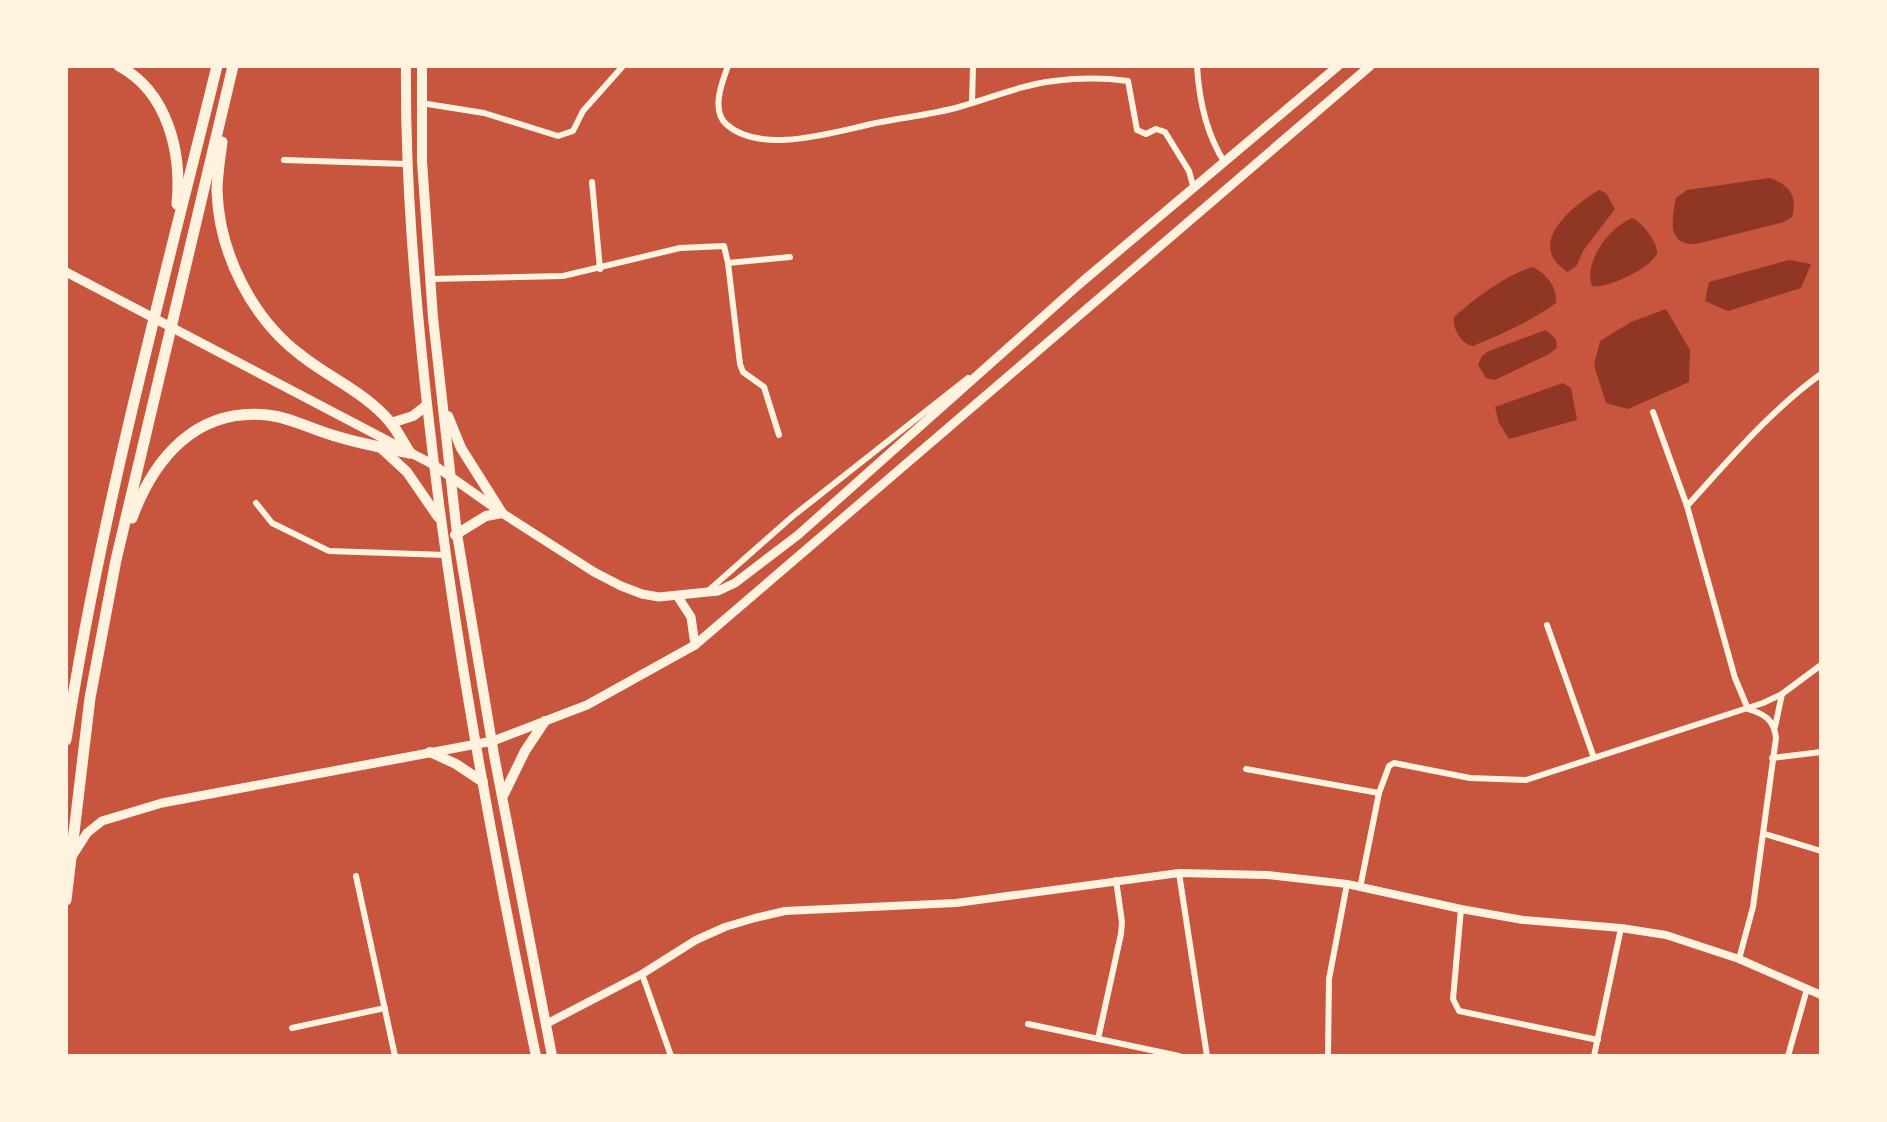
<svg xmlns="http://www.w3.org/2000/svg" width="1887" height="1122" viewBox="0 0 1887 1122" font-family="'Space Grotesk',sans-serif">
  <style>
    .water { fill: #8f3625 }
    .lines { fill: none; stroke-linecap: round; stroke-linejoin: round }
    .minor { stroke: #fff3e0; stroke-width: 6 }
    .tertiary { stroke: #fff3e0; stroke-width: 8 }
    .secondary { stroke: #fff3e0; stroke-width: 9 }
    .primary { stroke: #fff3e0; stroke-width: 10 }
    .trunk { stroke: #fff3e0; stroke-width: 11 }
  </style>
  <rect width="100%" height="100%" fill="#c8553d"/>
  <g class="water">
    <path d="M1769,178C1789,184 1798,196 1792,217L1784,222L1696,244C1666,245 1672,219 1676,198L1687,190Z"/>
    <path d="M1599,190L1606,193L1615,209L1583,251L1577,265L1568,272C1524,245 1572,206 1599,190Z"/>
    <path d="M1632,218C1640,222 1645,228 1650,235C1653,240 1658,248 1657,253C1654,267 1605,290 1592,286C1583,262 1610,227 1632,218Z"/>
    <polygon points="1789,260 1811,264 1801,288 1728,311 1705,301 1709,282"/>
    <path d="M1533,267C1547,274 1557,287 1556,303C1530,322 1502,334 1473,346C1461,344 1452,328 1454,317C1472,300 1509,273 1533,267Z"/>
    <polygon points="1666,309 1690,350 1689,382 1628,409 1606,403 1594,365 1600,341 1631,322"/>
    <polygon points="1546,330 1556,339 1557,348 1549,354 1495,380 1486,378 1478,365 1482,356 1489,351"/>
    <polygon points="1563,383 1571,388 1577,420 1509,439 1499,423 1495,407"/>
  </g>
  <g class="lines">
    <g class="minor">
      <path d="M728,66C722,82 711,110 726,124C762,157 839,130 881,122C907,117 934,114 959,107C991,98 1021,85 1054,81C1077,78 1105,78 1128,81L1137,130L1146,134L1156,129L1165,132L1189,171L1194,189"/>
      <path d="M1197,66C1199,100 1206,134 1225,163"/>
      <polyline points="421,103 484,113 558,136 573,131 583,111 623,66"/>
      <polyline points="972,103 973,66"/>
      <polyline points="284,160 406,164"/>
      <polyline points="592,182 600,269"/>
      <polyline points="728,263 790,257"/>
      <polyline points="430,279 563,276 680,248 724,246 728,263 740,364 743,372 764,387 779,435"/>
      <path d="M1653,412L1687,506L1735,678L1748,709C1764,714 1774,719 1776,738L1753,907L1739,959"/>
      <polyline points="256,503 272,523 329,551 446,555"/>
      <path d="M1687,506C1729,460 1770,411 1821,374"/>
      <polyline points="708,591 793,516 968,378"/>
      <polyline points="1547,625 1594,758"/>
      <polyline points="1775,727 1782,694"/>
      <polyline points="1772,758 1821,752"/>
      <polyline points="1246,769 1379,793"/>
      <polyline points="1765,834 1821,851"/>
      <polyline points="1179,873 1207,1056"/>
      <polyline points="356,876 395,1056"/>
      <polyline points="1360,888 1379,793 1389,766 1394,763 1470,778 1526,780 1763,703 1782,694 1821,665"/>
      <polyline points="1461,909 1453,999 1459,1011 1598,1040"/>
      <polyline points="642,974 671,1056"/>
      <polyline points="1028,1024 1179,1056"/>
      <polyline points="292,1028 385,1008"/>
      <polyline points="1098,1039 1121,934 1122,922 1116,880"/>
      <polyline points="1328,1056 1329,979 1347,884"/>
      <polyline points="1594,1056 1621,928"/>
      <polyline points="1788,1056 1807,989"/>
    </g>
    <polyline class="tertiary" points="546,1024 642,974 696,940 725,927 755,918 785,911 956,903 1179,873 1267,875 1347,884 1461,909 1523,920 1621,928 1666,935 1739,959 1821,995"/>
    <g class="secondary">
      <polyline points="66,272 434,465 502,513 594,572 621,586 642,594 659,597 718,591 735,583 798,535 1083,281 1338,66"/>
      <polyline points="678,597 691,617 695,645"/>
      <polyline points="73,855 87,833 102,821 162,803 493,741 587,705 695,645 1370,66"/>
    </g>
    <g class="primary">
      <path d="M406,66C405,180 415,292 427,404C451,623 491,841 536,1056"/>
      <polyline points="422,66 422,161 433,318 457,534 494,755 552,1056"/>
      <polyline points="448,416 461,448 502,513 486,516 455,535"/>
      <polyline points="391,423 413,416 427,405"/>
      <polyline points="381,448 407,472 438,517"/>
      <polyline points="430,752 456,764 483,782"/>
      <polyline points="504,794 525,751 545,721"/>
    </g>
    <g class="trunk">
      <path d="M119,66C168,92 182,153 177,204"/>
      <path d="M222,142C220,158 217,175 217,191C219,253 252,319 302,356C330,378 367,394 390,422C398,431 403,443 410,453"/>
      <path d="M132,518C154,458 196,408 267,415C290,417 310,429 332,435C357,443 383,448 410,453"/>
      <path d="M66,740C101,512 162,289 217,66"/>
      <polyline points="66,900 90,698 116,560 233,66"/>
    </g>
  </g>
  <rect width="1887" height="1122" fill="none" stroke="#fff3e0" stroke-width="136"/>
</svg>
